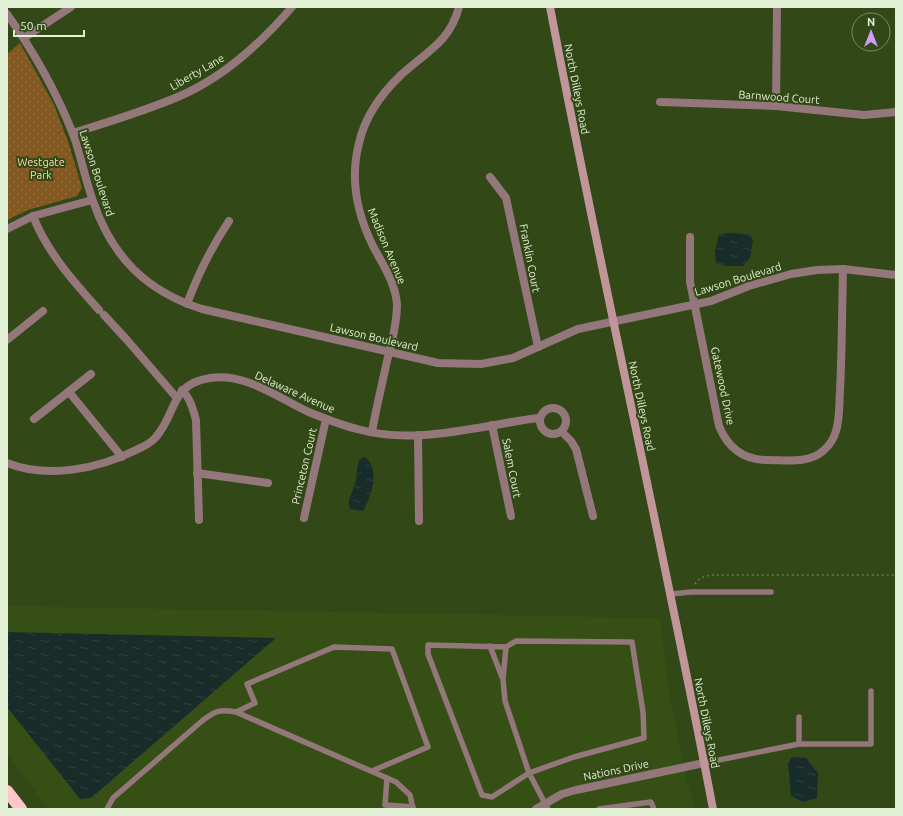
<svg xmlns="http://www.w3.org/2000/svg" width="903" height="816" viewBox="0 0 903 816" font-family="Ubuntu,sans-serif">
  <style>
    .built { fill: #364f14 }
    .grass { fill: url(#grass-dots) }
    .water { fill: url(#water-ripples) }
    .lines { fill: none; stroke-linecap: round; stroke-linejoin: round }
    .path { stroke: #677b4f; stroke-width: 1.5; stroke-dasharray: 2 3; stroke-linecap: butt }
    .lane { stroke: #94777b; stroke-width: 5.5 }
    .street { stroke: #94777b; stroke-width: 8 }
    .secondary { stroke: #c2959b; stroke-width: 8 }
    .highway { stroke: #fdc6cd; stroke-width: 12 }
    .labels { text-anchor: middle; dominant-baseline: central; stroke-width: 4; stroke-linejoin: round; paint-order: stroke }
    .street-label { font-size: 11px; fill: #e1f0d4; stroke: #324816 }
    .park-label { font-size: 11px; fill: #fdd9b2; stroke: #324816 }
  </style>
  <defs>
    <pattern id="grass-dots" width="8" height="8" patternUnits="userSpaceOnUse"><rect width="8" height="8" fill="#825820"/><path d="M2 2h.1M6 6h.1" fill="none" stroke="#937040" stroke-width="1.8" stroke-linecap="round"/></pattern>
    <pattern id="water-ripples" width="26" height="14" patternUnits="userSpaceOnUse"><rect width="26" height="14" fill="#182c2a"/><path d="M2 4q2-2 4 0t4 0M15 11q2-2 4 0t4 0" fill="none" stroke="#2e413e"/></pattern>
  </defs>
  <rect width="100%" height="100%" fill="#324816"/>
  <polygon class="built" points="7,606 660,618 669,691 688,785 696,809 48,809 7,753"/>
  <polygon class="grass" points="20,43 54,105 69,144 82,188 77,196 28,210 7,220 7,54"/>
  <g class="water">
    <polygon points="726,233 749,234 753,241 750,258 743,266 726,266 716,263 715,250 719,235"/>
    <path d="M365,457C381,469 371,497 363,511L350,509C346,500 353,493 355,484C358,475 356,467 360,459Z"/>
    <polygon points="7,632 276,638 91,798 80,799 7,707"/>
    <polygon points="792,757 806,758 818,773 817,798 803,802 791,796 788,763"/>
  </g>
  <g class="lines">
    <polyline class="path" points="695,584 700,578 710,575 896,575"/>
    <g class="lane">
      <polyline points="671,594 691,592 771,592"/>
      <polygon points="516,641 632,642 643,712 644,738 574,757 529,773 492,797 482,795 428,654 428,645 506,647"/>
      <polyline points="490,646 502,677"/>
      <polyline points="506,647 503,679 505,701 529,773 548,809"/>
      <polyline points="236,712 255,703 247,684 334,647 392,649 428,747 372,771"/>
      <polyline points="799,744 799,717"/>
      <polyline points="704,763 799,744 871,744 871,691"/>
      <polyline points="387,778 385,805 413,807"/>
      <path d="M107,809L113,798L202,721C215,711 219,709 236,712L396,782L410,795L413,809"/>
      <polyline points="599,809 651,802 654,809"/>
    </g>
    <g class="street">
      <path d="M7,14C34,52 56,91 73,134C81,156 85,179 93,201C112,257 146,291 202,309L438,363L481,364L513,358L578,329L711,301L749,286L791,274L817,270L843,269L896,275"/>
      <polyline points="24,38 71,7"/>
      <polyline points="660,102 776,106 864,115 896,112"/>
      <polyline points="776,106 777,7"/>
      <path d="M73,133C109,122 145,111 180,96C224,77 261,43 292,7"/>
      <polyline points="490,177 506,198 538,347"/>
      <path d="M33,216C47,252 73,281 99,310"/>
      <polyline points="7,229 33,216 92,200"/>
      <path d="M690,237V282L719,426C728,448 743,460 767,460C786,460 808,464 823,451C829,446 834,438 836,431C840,419 839,404 840,391C842,351 842,310 843,269"/>
      <path d="M187,304C198,274 211,248 229,221"/>
      <polyline points="104,315 127,340 176,397"/>
      <polyline points="7,340 43,311"/>
      <path d="M182,390C190,398 193,409 196,420L199,520"/>
      <polyline points="69,392 122,457"/>
      <circle cx="553" cy="421" r="13"/>
      <polyline points="34,419 91,374"/>
      <polyline points="492,425 511,516"/>
      <path d="M372,432C376,408 382,385 387,361C392,343 397,324 397,304C395,282 383,265 373,246C357,214 350,178 359,143C365,117 382,93 401,75C426,52 450,42 459,7"/>
      <polyline points="562,432 571,441 576,449 593,516"/>
      <polyline points="418,435 419,521"/>
      <path d="M7,463C48,479 98,469 136,450C143,447 151,443 156,437C177,413 170,384 210,378C245,372 280,399 311,413C326,419 341,425 357,429C417,446 480,425 539,418"/>
      <polyline points="197,473 268,483"/>
      <polyline points="304,518 326,419"/>
      <polyline points="536,809 562,794 576,790 704,763"/>
    </g>
    <path class="secondary" d="M550,7C601,275 662,541 713,809"/>
    <polyline class="highway" points="7,791 21,809"/>
  </g>
  <g class="labels">
    <g class="street-label">
      <text transform="translate(197 72) rotate(-30)">Liberty Lane</text>
      <text transform="translate(577 89) rotate(79)">North Dilleys Road</text>
      <text transform="translate(779 97) rotate(4)">Barnwood Court</text>
      <text transform="translate(97 173) rotate(72)">Lawson Boulevard</text>
      <text transform="translate(387 246) rotate(67)">Madison Avenue</text>
      <text transform="translate(530 258) rotate(79)">Franklin Court</text>
      <text transform="translate(738 279) rotate(-17)">Lawson Boulevard</text>
      <text transform="translate(374 337) rotate(13)">Lawson Boulevard</text>
      <text transform="translate(723 386) rotate(78)">Gatewood Drive</text>
      <text transform="translate(295 392) rotate(24)">Delaware Avenue</text>
      <text transform="translate(642 406) rotate(78)">North Dilleys Road</text>
      <text transform="translate(304 466) rotate(-77)">Princeton Court</text>
      <text transform="translate(512 468) rotate(79)">Salem Court</text>
      <text transform="translate(707 723) rotate(79)">North Dilleys Road</text>
      <text transform="translate(616 770) rotate(-12)">Nations Drive</text>
    </g>
    <g class="park-label">
      <text x="41" y="162">Westgate<tspan x="41" dy="13">Park</tspan></text>
    </g>
  </g>
  <rect width="903" height="816" fill="none" stroke="#e1f0d4" stroke-width="16"/>
  <g transform="translate(871 32)"><circle r="19" fill="#324816" stroke="#788b62"/>
  <path d="M0-3L7 15L0 10L-7 15Z" fill="#d39cfc"/>
  <text y="-6" font-size="11" font-weight="bold" text-anchor="middle" fill="#e1f0d4">N</text>
  </g>
  <path d="M14 30v6h70v-6" fill="none" stroke="#e1f0d4" stroke-width="2"/>
  <text x="20" y="30" font-size="12" fill="#e1f0d4" stroke="#324816" stroke-width="3" paint-order="stroke">50 m</text>
</svg>
